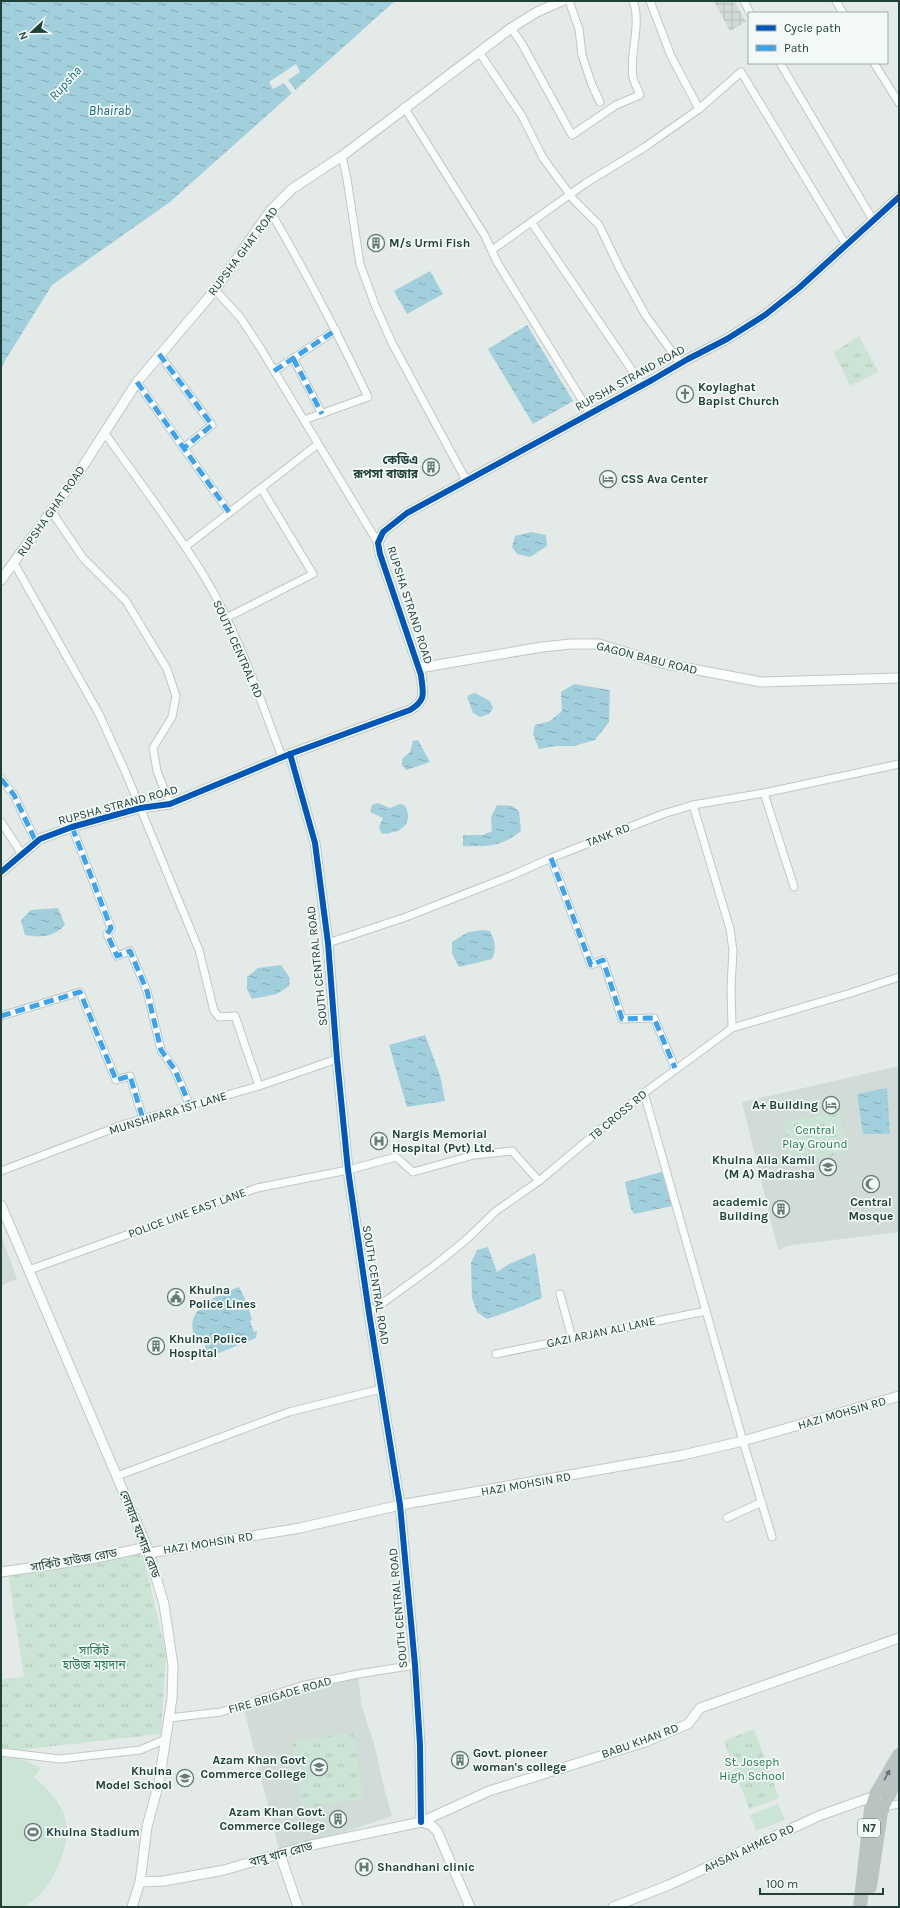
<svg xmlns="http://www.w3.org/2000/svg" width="900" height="1908" viewBox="0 0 900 1908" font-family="Karla,'Noto Sans Bengali',sans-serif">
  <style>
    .built { fill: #d1dcd8 }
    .industrial { fill: url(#industrial-grid) }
    .grass { fill: #cce4d5 }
    .park { fill: url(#park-tufts) }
    .water { fill: url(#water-ripples) }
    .pier { fill: #e4eae8 }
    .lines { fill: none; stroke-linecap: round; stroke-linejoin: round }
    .street-casing { stroke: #c1c7c5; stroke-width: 9 }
    .secondary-casing { stroke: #c0c8c5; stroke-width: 11 }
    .highway-casing { stroke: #bcc7c4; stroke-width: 14 }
    .street { stroke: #fbfcfc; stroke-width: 7 }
    .secondary { stroke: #fbfcfc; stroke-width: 9 }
    .highway { stroke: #bac3c2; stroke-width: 12 }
    .quiet { stroke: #3da4ec; stroke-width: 5; stroke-dasharray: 10 5; stroke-linecap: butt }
    .cycleway-casing { stroke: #f2f9f6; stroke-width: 8 }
    .cycleway { stroke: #0057b8; stroke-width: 6 }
    .oneway { fill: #5e7470 }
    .labels { text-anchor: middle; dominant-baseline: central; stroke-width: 3.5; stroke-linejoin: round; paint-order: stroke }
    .shield { fill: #f2f9f6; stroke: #5f7872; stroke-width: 1 }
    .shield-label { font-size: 11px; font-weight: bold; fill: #20403a }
    .poi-label { font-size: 12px; font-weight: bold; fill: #20403a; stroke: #f2f9f6; text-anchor: start }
    .street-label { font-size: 12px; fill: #20403a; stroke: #f2f9f6 }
    .park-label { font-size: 12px; fill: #267a4e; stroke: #f2f9f6 }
    .water-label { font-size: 13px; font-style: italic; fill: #156681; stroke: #f2f9f6 }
  </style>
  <defs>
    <pattern id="industrial-grid" width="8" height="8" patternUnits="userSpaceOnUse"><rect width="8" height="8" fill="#d1dcd8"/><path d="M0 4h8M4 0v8" fill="none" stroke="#b3beba"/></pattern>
    <pattern id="park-tufts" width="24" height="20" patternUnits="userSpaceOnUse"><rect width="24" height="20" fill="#cce4d5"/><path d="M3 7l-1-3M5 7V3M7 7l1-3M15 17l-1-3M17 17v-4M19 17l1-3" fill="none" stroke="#afc5b8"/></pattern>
    <pattern id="water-ripples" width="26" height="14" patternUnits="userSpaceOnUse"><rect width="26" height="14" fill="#a2cfdc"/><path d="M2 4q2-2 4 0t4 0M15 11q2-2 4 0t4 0" fill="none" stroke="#84a9b3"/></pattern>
  </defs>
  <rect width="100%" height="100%" fill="#e4eae8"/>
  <g class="built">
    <polygon points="899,1066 899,1232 792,1245 778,1250 742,1102"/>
    <polygon points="1,1235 17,1279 1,1286"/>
    <polygon points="358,1676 362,1707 375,1747 384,1788 392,1816 280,1854 243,1705 301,1686"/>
  </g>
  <polygon class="industrial" points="714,1 734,1 746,22 730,31"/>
  <g class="grass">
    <path d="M1,1755L15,1756L41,1768L34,1777C45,1786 62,1804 65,1818C73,1845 50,1894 25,1906C20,1908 8,1907 1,1907Z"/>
    <polygon points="778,1804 785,1820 756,1831 750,1815"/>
  </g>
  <g class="park">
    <polygon points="859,336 878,372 850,386 834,352"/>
    <polygon points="840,1111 847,1153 791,1163 783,1121"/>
    <polygon points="143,1554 166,1654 161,1734 1,1752 1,1679 24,1677 8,1574"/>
    <polygon points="754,1729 779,1798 749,1809 724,1741"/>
    <polygon points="354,1732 363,1799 302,1808 292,1741"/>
  </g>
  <g class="water">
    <polygon points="1,1 395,1 170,202 52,285 6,359 1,369"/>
    <polygon points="430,271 443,294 407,314 394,291"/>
    <polygon points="527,325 573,401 533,424 488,349"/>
    <polygon points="531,532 546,535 547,546 530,557 517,554 512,547 515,536"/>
    <polygon points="574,684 610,690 609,722 595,740 574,746 556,746 539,749 533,734 535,725 550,721 562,711 561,692"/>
    <polygon points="475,693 490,701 493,708 489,714 480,717 473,713 467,697 469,695"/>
    <polygon points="418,740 430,762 406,770 402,765 402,759 410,752 413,741"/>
    <path d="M378,803L390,808L400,804L404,805C412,817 408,828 394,832C389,833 385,835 381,833L379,827L383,818L370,812L372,805Z"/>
    <path d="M497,805L512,806L519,811L521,831C501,847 487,847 463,846V835H483L492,831L491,817Z"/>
    <path d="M58,908L65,925C54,937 40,938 25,935L21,920L31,910Z"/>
    <path d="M483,930L490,931C495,941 497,950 492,959L459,967L452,954V942L468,932Z"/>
    <polygon points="281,965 290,978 289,986 277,994 252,999 247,989 247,977 258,968"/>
    <polygon points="425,1035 440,1075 445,1101 407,1107 389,1045"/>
    <polygon points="887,1088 890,1134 863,1134 857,1094"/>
    <polygon points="665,1171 672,1206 634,1214 631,1209 625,1182"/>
    <polygon points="488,1247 497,1272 509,1264 535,1253 542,1298 513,1310 487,1319 477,1312 472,1298 471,1263 477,1250"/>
    <path d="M239,1287L247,1303L252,1320L250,1321L254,1332L257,1331L256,1338L214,1355L206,1354L205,1344C198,1342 194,1338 193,1331C187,1307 220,1294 239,1287Z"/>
  </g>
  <polygon class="pier" points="296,64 300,72 288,80 297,92 293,95 284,83 273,89 269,82"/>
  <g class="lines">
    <g class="street-casing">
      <g id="street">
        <polyline points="569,1 579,29 582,55 592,85 600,102"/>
        <polyline points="744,1 750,13"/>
        <polyline points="836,1 843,13"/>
        <path d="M511,28L522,44L572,135L616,105L640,95C638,89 634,83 633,77C629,53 642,24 633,1"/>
        <polyline points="479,52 522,116 543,158 574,200 599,225 620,269 646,316 680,363"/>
        <polyline points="780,63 873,220"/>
        <polyline points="874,63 899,103"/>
        <polyline points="404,107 485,236 497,262 590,413"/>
        <polyline points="699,109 741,72 846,245"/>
        <polyline points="342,156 347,179 360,264 375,305 392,343 466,480"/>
        <path d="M270,211C306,272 338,334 368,397L304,420"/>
        <polyline points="532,223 642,385"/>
        <polyline points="492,250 586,183 645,147 699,109 671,56 650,1"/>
        <polyline points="215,290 240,317 261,349 378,543"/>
        <polyline points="159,354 212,425 184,448"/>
        <polyline points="293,358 322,414"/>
        <polyline points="274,371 336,330"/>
        <polyline points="137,382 229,512"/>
        <path d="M104,432C138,480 174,527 204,576C238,632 259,696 282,757"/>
        <polyline points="52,512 83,558 126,601 167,669 176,696 172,717 153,748 157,771 170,804"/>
        <polyline points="185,547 318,444"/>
        <polyline points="14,563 99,714 125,771 199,950 214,1011 219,1017 235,1016 259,1086"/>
        <polyline points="226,618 313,574 261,488"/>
        <polyline points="1,779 14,795 36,842"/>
        <polyline points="764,793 794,887"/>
        <polyline points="693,805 730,929 733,951 731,986 732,1028"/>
        <polyline points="1,822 22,854"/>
        <polyline points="72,827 111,928 107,934 117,956 130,951 147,991 161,1050 175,1070 190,1106"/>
        <polyline points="551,858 591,965 603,960 622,1019 654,1018 675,1068"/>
        <polyline points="328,943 406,917 513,875 551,858 663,814 693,805 764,793 899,764"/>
        <polyline points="1,1016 80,992 116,1080 130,1076 143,1119"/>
        <polyline points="644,1093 743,1441 772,1537"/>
        <polyline points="1,1171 125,1124 259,1086 337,1059"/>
        <polyline points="29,1270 257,1188 348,1170 396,1157 413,1172 474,1155 512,1151 539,1181"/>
        <polyline points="560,1294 572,1338"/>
        <polyline points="369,1313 435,1265 467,1239 496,1211 539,1181 644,1093 732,1028 851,993 899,977"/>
        <polyline points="496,1354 706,1311"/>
        <polyline points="117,1476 289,1412 381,1389"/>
        <polyline points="727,1518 762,1502"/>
        <polyline points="169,1718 221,1712 301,1686 358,1674 415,1665"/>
        <polyline points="1,1752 60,1759 140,1750 166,1739"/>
        <polyline points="883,1807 899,1804"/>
      </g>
    </g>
    <g class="secondary-casing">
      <g id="secondary">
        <polyline points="1,580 76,477 137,382 215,290 270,211 292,189 342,156 511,28 537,12 562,1"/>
        <polyline points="419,668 542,647 571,644 599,644 661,663 761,682 899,678"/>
        <polyline points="290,754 315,843 328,943 337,1059 348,1170 369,1313 400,1505 415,1665 420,1745 421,1822"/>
        <path d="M1,872L40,839L72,827L140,808L170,804L290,754L410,710C427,700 423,693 421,675L380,554L378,543L383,532L407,513L652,380L688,359L727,339L765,315L799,288L899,197"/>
        <polyline points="1,1205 147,1547 164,1604 173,1666 172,1698 159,1782 147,1827 140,1882 132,1907"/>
        <polyline points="149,1553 300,1528 400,1505 683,1455 743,1441 899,1396"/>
        <polyline points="1,1572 91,1559 147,1547"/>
        <polyline points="421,1822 431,1825 437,1831 470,1907"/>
        <polyline points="280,1854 298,1907"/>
        <polyline points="140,1882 164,1881 224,1870 307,1846 421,1822 489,1791 645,1742 688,1724 700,1708 899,1638"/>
        <polyline points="613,1907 669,1885 821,1815 875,1796 879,1797"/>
      </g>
    </g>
    <g class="highway-casing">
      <g id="highway">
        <polyline points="870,1887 881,1812 899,1773"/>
        <polyline points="860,1907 871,1809 875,1796 899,1755"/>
      </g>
    </g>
    <use href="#street" class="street"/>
    <use href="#secondary" class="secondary"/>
    <use href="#highway" class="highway"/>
    <g class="quiet">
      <polyline points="159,354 212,425 184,448"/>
      <polyline points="293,358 322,414"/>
      <polyline points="274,371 336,330"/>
      <polyline points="137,382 229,512"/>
      <polyline points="1,779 14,795 36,842"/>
      <polyline points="72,827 111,928 107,934 117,956 130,951 147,991 161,1050 175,1070 190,1106"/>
      <polyline points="551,858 591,965 603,960 622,1019 654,1018 675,1068"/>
      <polyline points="1,1016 80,992 116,1080 130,1076 143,1119"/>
    </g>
    <g class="cycleway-casing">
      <g id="cycleway">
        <polyline points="290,754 315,843 328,943 337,1059 348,1170 369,1313 400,1505 415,1665 420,1745 421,1822"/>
        <path d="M1,872L40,839L72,827L140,808L170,804L290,754L410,710C427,700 423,693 421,675L380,554L378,543L383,532L407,513L652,380L688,359L727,339L765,315L799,288L899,197"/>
      </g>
    </g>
    <use href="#cycleway" class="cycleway"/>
  </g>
  <defs><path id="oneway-solid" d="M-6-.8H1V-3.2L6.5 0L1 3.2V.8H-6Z"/></defs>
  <use class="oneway" href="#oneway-solid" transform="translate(887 1775) rotate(-61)"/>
  <defs>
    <g id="building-ring" transform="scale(0.9)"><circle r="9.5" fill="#f2f9f6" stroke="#657c77" stroke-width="1.5"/><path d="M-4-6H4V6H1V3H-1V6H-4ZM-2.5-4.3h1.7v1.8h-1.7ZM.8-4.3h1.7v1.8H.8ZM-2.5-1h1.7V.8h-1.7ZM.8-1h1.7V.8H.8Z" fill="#657c77"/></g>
    <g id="church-ring" transform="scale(0.9)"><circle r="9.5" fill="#f2f9f6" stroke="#657c77" stroke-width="1.5"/><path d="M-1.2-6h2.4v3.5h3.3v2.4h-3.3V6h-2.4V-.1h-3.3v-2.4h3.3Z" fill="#657c77"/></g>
    <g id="hotel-ring" transform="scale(0.9)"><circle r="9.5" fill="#f2f9f6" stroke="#657c77" stroke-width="1.5"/><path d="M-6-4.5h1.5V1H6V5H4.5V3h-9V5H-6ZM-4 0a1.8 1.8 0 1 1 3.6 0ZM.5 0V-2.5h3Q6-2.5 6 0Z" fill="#657c77"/></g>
    <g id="hospital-ring" transform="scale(0.9)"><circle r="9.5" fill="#f2f9f6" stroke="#657c77" stroke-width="1.5"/><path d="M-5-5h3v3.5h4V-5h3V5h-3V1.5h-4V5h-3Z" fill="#657c77"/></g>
    <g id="university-ring" transform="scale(0.9)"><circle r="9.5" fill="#f2f9f6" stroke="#657c77" stroke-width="1.5"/><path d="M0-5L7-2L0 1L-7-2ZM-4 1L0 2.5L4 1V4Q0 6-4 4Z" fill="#657c77"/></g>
    <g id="mosque-ring" transform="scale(0.9)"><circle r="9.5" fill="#f2f9f6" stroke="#657c77" stroke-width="1.5"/><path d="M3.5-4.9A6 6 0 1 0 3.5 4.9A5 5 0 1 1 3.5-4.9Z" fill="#657c77"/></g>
    <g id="civic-ring" transform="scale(0.9)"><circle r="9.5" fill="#f2f9f6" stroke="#657c77" stroke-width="1.5"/><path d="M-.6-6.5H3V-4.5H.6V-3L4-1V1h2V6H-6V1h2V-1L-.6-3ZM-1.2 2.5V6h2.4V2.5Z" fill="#657c77"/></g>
    <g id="school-ring" transform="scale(0.9)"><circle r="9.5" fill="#f2f9f6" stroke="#657c77" stroke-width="1.5"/><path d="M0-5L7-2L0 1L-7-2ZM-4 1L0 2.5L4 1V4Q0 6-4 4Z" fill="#657c77"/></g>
    <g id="stadium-ring" transform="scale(0.9)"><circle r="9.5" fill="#f2f9f6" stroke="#657c77" stroke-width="1.5"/><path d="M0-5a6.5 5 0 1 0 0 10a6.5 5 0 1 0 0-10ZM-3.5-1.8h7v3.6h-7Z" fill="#657c77"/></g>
  </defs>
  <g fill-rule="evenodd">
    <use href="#building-ring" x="376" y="243"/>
    <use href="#church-ring" x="685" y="394"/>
    <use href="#building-ring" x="431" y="467"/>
    <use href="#hotel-ring" x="608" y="479"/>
    <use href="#hotel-ring" x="831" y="1105"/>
    <use href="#hospital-ring" x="379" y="1141"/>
    <use href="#university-ring" x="828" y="1167"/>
    <use href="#mosque-ring" x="871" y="1184"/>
    <use href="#building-ring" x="781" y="1209"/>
    <use href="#civic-ring" x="176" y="1297"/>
    <use href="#building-ring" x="156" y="1346"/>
    <use href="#building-ring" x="460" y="1760"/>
    <use href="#university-ring" x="319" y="1767"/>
    <use href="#school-ring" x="185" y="1778"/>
    <use href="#building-ring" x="338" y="1819"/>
    <use href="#stadium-ring" x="33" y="1832"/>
    <use href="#hospital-ring" x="364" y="1867"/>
  </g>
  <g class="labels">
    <rect class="shield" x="858" y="1819" width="22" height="18" rx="3"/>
    <g class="shield-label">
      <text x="869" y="1828">N7</text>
    </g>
    <g class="poi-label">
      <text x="389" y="243">M/s Urmi Fish</text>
      <text x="698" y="387">Koylaghat<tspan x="698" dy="14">Bapist Church</tspan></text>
      <text x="418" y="460" text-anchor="end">কেডিএ<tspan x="418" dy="14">রূপসা বাজার</tspan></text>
      <text x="621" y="479">CSS Ava Center</text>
      <text x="818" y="1105" text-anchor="end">A+ Building</text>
      <text x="392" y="1134">Nargis Memorial<tspan x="392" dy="14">Hospital (Pvt) Ltd.</tspan></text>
      <text x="815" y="1160" text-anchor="end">Khulna Alia Kamil<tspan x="815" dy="14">(M A) Madrasha</tspan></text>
      <text x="768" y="1202" text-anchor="end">academic<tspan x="768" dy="14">Building</tspan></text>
      <text x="871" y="1202" text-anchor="middle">Central<tspan x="871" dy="14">Mosque</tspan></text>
      <text x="189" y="1290">Khulna<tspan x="189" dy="14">Police Lines</tspan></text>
      <text x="169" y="1339">Khulna Police<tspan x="169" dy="14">Hospital</tspan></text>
      <text x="473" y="1753">Govt. pioneer<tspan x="473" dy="14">woman's college</tspan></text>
      <text x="306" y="1760" text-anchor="end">Azam Khan Govt<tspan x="306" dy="14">Commerce College</tspan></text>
      <text x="172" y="1771" text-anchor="end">Khulna<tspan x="172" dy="14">Model School</tspan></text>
      <text x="325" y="1812" text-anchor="end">Azam Khan Govt.<tspan x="325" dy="14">Commerce College</tspan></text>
      <text x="46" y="1832">Khulna Stadium</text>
      <text x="377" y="1867">Shandhani clinic</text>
    </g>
    <g class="street-label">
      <text transform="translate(243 251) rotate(-53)">RUPSHA GHAT ROAD</text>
      <text transform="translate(630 378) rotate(-29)">RUPSHA STRAND ROAD</text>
      <text transform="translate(51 511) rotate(-55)">RUPSHA GHAT ROAD</text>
      <text transform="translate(410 605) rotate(72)">RUPSHA STRAND ROAD</text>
      <text transform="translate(238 649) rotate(66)">SOUTH CENTRAL RD</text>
      <text transform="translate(647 658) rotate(14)">GAGON BABU ROAD</text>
      <text transform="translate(118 805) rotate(-15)">RUPSHA STRAND ROAD</text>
      <text transform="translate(608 835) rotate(-21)">TANK RD</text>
      <text transform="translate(317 966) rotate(-96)">SOUTH CENTRAL ROAD</text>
      <text transform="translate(168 1113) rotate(-17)">MUNSHIPARA 1ST LANE</text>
      <text transform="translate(618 1115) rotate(-40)">TB CROSS RD</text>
      <text transform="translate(187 1213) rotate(-20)">POLICE LINE EAST LANE</text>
      <text transform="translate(376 1285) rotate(81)">SOUTH CENTRAL ROAD</text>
      <text transform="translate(601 1332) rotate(-12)">GAZI ARJAN ALI LANE</text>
      <text transform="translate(842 1413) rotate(-16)">HAZI MOHSIN RD</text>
      <text transform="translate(526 1484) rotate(-10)">HAZI MOHSIN RD</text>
      <text transform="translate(140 1534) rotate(69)">লোয়ার যশোর রোড</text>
      <text transform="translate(208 1543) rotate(-9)">HAZI MOHSIN RD</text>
      <text transform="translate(74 1560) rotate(-10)">সার্কিট হাউজ রোড</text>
      <text transform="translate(398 1608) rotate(-95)">SOUTH CENTRAL ROAD</text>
      <text transform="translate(280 1695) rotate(-16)">FIRE BRIGADE ROAD</text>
      <text transform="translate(640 1741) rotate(-20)">BABU KHAN RD</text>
      <text transform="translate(749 1848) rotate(-25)">AHSAN AHMED RD</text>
      <text transform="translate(281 1854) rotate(-15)">বাবু খান রোড</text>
    </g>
    <g class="park-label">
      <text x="815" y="1130">Central<tspan x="815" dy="14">Play Ground</tspan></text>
      <text x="94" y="1651">সার্কিট<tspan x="94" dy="14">হাউজ ময়দান</tspan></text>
      <text x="752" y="1762">St. Joseph<tspan x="752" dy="14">High School</tspan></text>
    </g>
    <g class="water-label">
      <text transform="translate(65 83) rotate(-48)">Rupsha</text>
      <text x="110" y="110">Bhairab</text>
    </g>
  </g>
  <rect width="900" height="1908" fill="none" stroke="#20403a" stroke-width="4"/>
  <rect x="748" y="12" width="140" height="52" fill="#f2f9f6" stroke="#9eafab"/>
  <rect x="756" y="25" width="20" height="6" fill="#0057b8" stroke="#9eafab"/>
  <text x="784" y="32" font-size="12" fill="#20403a">Cycle path</text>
  <rect x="756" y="45" width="20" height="6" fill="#3da4ec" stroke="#9eafab"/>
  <text x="784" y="52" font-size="12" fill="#20403a">Path</text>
  <g transform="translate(32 32) rotate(248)" stroke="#f2f9f6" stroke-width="3" paint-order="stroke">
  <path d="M0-3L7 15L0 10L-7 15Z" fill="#20403a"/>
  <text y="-6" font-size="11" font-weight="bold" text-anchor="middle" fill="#20403a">N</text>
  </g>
  <path d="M760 1888v6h123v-6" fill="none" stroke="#20403a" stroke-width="2"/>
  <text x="766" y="1888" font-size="12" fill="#20403a" stroke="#f2f9f6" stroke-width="3" paint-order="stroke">100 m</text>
</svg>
